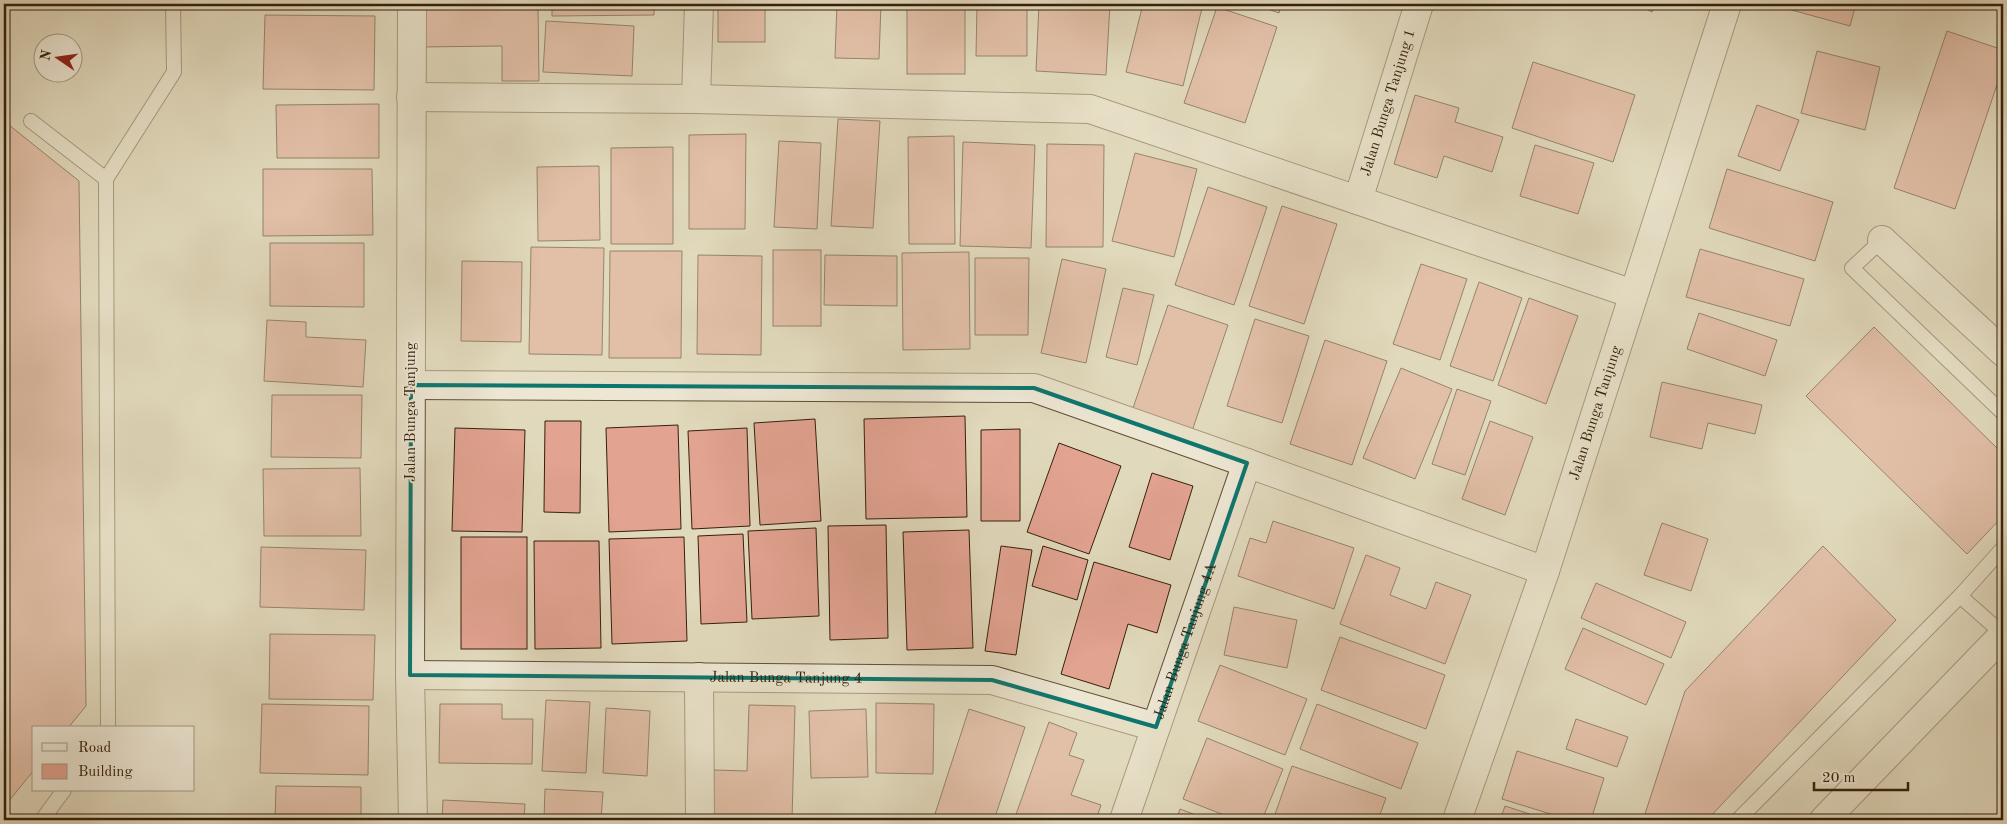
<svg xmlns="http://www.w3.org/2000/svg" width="2007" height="824" viewBox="0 0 2007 824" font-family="'Old Standard TT',serif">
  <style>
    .building { fill: #e2a391; stroke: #35200c }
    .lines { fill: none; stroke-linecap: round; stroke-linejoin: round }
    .service-casing { stroke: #604e38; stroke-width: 16 }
    .minor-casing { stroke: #604e38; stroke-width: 30 }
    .service { stroke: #ece6d3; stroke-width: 14 }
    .minor { stroke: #ece6d3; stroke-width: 28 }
    .marked { fill: none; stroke: #0f766e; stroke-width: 4; stroke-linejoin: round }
    .labels { text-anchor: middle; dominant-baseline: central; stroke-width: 4; stroke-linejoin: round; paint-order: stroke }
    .street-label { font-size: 15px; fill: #35200c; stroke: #ece6d3 }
  </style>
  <rect width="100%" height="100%" fill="#e1d9bc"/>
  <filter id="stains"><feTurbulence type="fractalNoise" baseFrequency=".004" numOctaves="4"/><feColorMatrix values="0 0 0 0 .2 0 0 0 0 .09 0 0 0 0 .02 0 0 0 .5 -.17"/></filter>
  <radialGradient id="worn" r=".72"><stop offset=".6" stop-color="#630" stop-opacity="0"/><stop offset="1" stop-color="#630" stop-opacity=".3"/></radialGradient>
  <g class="building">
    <rect x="264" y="4" width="69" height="5"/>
    <polygon points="420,4 538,4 539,81 502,81 502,46 420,47"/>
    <polygon points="552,4 654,4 654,15 552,16"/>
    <rect x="718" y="4" width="47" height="38"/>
    <polygon points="837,4 881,4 879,59 835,58"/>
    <rect x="907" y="4" width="58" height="70"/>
    <polygon points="977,4 1027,4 1027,56 976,56"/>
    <polygon points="1039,4 1110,4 1106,75 1036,71"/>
    <polygon points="1143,4 1203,4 1183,86 1126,72"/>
    <polygon points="1254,4 1282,4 1279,13"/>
    <polygon points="1636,4 1656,4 1652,12"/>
    <polygon points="1790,4 1856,4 1850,26 1788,9"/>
    <polygon points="1217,7 1277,27 1245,123 1184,103"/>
    <polygon points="265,15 375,16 374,90 263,89"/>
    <polygon points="546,21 634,26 632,76 543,72"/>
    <polygon points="1947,31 2003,50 2003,67 1955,209 1894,188"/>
    <polygon points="1817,51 1880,67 1865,130 1801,113"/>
    <polygon points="1533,62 1635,95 1613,162 1512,128"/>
    <polygon points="1415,95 1459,108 1455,122 1503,137 1492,172 1444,156 1437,178 1394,164"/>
    <polygon points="379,104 379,158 277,158 276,105"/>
    <polygon points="1757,105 1799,120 1780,171 1738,156"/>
    <polygon points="838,119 880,121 873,228 831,226"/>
    <polygon points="4,121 79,181 86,706 68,728 34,728 34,770 4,807"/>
    <polygon points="746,134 745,229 689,229 689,135"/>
    <polygon points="954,136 955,244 909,244 908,137"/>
    <polygon points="779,141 821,143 817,229 774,227"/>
    <polygon points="963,142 1035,145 1031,248 960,246"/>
    <polygon points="1047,144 1104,145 1103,247 1046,247"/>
    <polygon points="1535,145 1594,163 1578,214 1520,196"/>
    <polygon points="673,147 673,244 611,244 611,148"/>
    <polygon points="1135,153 1197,169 1174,257 1112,241"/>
    <polygon points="599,166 600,240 538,241 537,167"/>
    <polygon points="263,169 372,169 373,235 263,236"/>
    <polygon points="1727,169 1833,202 1815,261 1709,228"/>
    <polygon points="1208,187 1267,207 1234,305 1175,285"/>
    <polygon points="1282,206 1337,224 1304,324 1249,306"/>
    <polygon points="270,243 364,243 364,307 270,306"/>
    <polygon points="531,247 604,248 602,355 529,354"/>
    <polygon points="1700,249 1804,279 1790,326 1686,297"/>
    <rect x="773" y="250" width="48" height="76"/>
    <polygon points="610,251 682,251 681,358 609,358"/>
    <polygon points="969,252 970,349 903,350 902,253"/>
    <polygon points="698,255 762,256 761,355 697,354"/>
    <polygon points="825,255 897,256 897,306 824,305"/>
    <polygon points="975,258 1029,258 1028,335 975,335"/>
    <polygon points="1062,259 1106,269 1086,363 1041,353"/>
    <polygon points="462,261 522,262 521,342 461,341"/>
    <polygon points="1421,264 1467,279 1440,360 1393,344"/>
    <polygon points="1479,282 1522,298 1493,381 1450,366"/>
    <polygon points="1123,288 1154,295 1137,365 1106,357"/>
    <polygon points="1529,298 1578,316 1546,404 1498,385"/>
    <polygon points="1168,305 1228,325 1191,434 1131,414"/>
    <polygon points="1699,313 1777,340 1765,376 1687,349"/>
    <polygon points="1255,319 1309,336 1282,423 1227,406"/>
    <polygon points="267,320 306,322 306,337 366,340 363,387 264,381"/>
    <polygon points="1874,327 2003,454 2003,516 1967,554 1806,396"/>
    <polygon points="1325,340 1387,361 1352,465 1290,444"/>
    <polygon points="1401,368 1452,389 1415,479 1363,458"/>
    <polygon points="1662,382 1762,405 1755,434 1708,423 1702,449 1650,437"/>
    <polygon points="1457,389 1491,401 1465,475 1432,464"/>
    <polygon points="272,395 362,395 361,458 271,457"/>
    <polygon points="965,416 967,517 866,519 864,419"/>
    <polygon points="815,419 821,521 760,525 754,423"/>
    <polygon points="545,421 581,421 580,513 544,512"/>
    <polygon points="1490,421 1533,437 1505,515 1462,499"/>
    <polygon points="678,425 681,529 609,532 606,428"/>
    <polygon points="455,428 525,430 522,532 452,531"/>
    <polygon points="747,428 750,526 692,529 688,431"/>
    <polygon points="1020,429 1020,521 981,521 981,430"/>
    <polygon points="1059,443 1121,466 1089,554 1027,532"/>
    <polygon points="360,468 361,536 264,536 263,469"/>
    <polygon points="1152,473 1193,486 1170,560 1129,547"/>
    <polygon points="1273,521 1354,548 1334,609 1238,576 1250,538 1266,543"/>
    <polygon points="1662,523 1708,539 1691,591 1644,575"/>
    <polygon points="886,525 888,638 830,640 828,526"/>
    <polygon points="816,528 819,616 752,619 748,531"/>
    <polygon points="969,530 973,648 907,650 903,532"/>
    <polygon points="743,534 747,622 701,624 698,536"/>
    <rect x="461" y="537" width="66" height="112"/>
    <polygon points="684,537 687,641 612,644 609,539"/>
    <polygon points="534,541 599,541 601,648 535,649"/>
    <polygon points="1001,546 1032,550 1016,655 985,651"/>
    <polygon points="1043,546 1088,560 1077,600 1032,586"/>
    <polygon points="1823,546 1896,620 1707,820 1646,820 1644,817 1685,691"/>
    <polygon points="261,547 366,550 364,610 260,607"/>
    <polygon points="1366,555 1400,568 1390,595 1426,609 1436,582 1471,595 1445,664 1340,624"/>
    <polygon points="1094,562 1171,585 1157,633 1128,624 1109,689 1061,674"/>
    <polygon points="1596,583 1686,622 1671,658 1581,618"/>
    <polygon points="1234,607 1297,620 1287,668 1224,655"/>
    <polygon points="1583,628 1664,664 1646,705 1565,669"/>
    <polygon points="270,634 375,635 373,700 269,699"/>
    <polygon points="1340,637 1445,675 1426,729 1321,690"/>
    <polygon points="1220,665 1307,699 1285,755 1198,721"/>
    <polygon points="546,700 590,702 586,773 542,771"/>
    <polygon points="876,703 934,704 933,774 876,773"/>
    <polygon points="262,704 369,706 368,775 260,773"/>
    <polygon points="440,704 502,704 502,719 533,719 532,764 439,763"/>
    <polygon points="1317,704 1418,743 1401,789 1300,749"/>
    <polygon points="749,705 795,706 792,820 713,818 714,770 747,771"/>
    <polygon points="606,708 650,711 647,776 603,773"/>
    <polygon points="866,709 868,777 811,778 809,711"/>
    <polygon points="969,709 1025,727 994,820 952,820 935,814"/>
    <polygon points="1576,719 1628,737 1617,767 1566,749"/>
    <polygon points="1049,722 1077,733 1069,755 1084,760 1071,795 1101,805 1096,820 1014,820"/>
    <polygon points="1207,738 1283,769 1262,820 1237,820 1183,799"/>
    <polygon points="1517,751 1604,778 1591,820 1570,820 1502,799"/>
    <polygon points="1292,766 1386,798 1378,820 1273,820"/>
    <polygon points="276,786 361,787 361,820 275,820"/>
    <polygon points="545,789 603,792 601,820 544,820"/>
    <polygon points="443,800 525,804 524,820 442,820"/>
    <polygon points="1505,806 1548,820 1500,820"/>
    <polygon points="1180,809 1209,820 1176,820"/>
  </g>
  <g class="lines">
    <g class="service-casing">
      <g id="service">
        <polyline points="31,121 106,179 174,72 173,4"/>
        <polyline points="106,179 108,728"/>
        <polyline points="1882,240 1852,268 2003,413"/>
        <polyline points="1960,596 2003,548"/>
        <polyline points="42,820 64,790"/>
        <polyline points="1738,820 1960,596 2003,634"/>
      </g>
    </g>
    <g class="minor-casing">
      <g id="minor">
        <polyline points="412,4 410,675 413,820"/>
        <polyline points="411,97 696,99 1090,109 1633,294"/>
        <polyline points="696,99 699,4"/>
        <path id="s1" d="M1358,200L1419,4"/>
        <polyline points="1882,240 2003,352"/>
        <polyline points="411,385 1034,388 1247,463 1545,571"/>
        <path id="s2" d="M410,675L992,680L1156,727"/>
        <polyline points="699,677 700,820"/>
        <path id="s3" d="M1124,820L1247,463"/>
        <path id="s4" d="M1457,820L1545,571L1727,4"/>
        <polyline points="1824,820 2003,635"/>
      </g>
    </g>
    <use href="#service" class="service"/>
    <use href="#minor" class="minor"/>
  </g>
  <path d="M0 0H2007V824H0ZM411,385L1034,388L1247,463L1156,727L992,680L410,675Z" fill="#e1d9bc" fill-opacity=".55" fill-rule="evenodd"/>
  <path class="marked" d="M411,385L1034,388L1247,463L1156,727L992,680L410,675Z"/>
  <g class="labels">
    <g class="street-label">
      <text stroke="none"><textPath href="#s1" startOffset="102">Jalan Bunga Tanjung 1</textPath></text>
      <text transform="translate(411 412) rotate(-90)">Jalan Bunga Tanjung</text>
      <text stroke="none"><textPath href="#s4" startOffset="430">Jalan Bunga Tanjung</textPath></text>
      <text stroke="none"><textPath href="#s3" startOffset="189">Jalan Bunga Tanjung 4A</textPath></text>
      <text stroke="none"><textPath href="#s2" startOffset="376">Jalan Bunga Tanjung 4</textPath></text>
    </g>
  </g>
  <rect width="2007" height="824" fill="none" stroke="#e1d9bc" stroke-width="20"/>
  <rect x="5" y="5" width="1997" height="814" fill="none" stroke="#35200c" stroke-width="2.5"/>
  <rect x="10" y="10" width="1987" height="804" fill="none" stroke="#35200c"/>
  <rect x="32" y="726" width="162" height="65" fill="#ece6d3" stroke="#a39783"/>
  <rect x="42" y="743" width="25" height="8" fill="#ece6d3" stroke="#a39783"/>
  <text x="78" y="752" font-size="15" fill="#35200c">Road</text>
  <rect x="42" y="764" width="25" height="15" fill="#e2a391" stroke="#a39783"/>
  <text x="78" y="776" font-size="15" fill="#35200c">Building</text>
  <g transform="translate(58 58) rotate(283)"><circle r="24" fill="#ece6d3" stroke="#a39783"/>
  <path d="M0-4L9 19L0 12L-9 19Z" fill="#8f2418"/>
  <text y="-8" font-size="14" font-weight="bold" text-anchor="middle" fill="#35200c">N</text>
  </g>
  <path d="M1814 782v8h94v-8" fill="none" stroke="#35200c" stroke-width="2.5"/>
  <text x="1822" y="782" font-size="15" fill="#35200c" stroke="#ece6d3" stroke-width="4" paint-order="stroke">20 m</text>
  <rect width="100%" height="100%" filter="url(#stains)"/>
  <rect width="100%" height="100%" fill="url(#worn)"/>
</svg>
